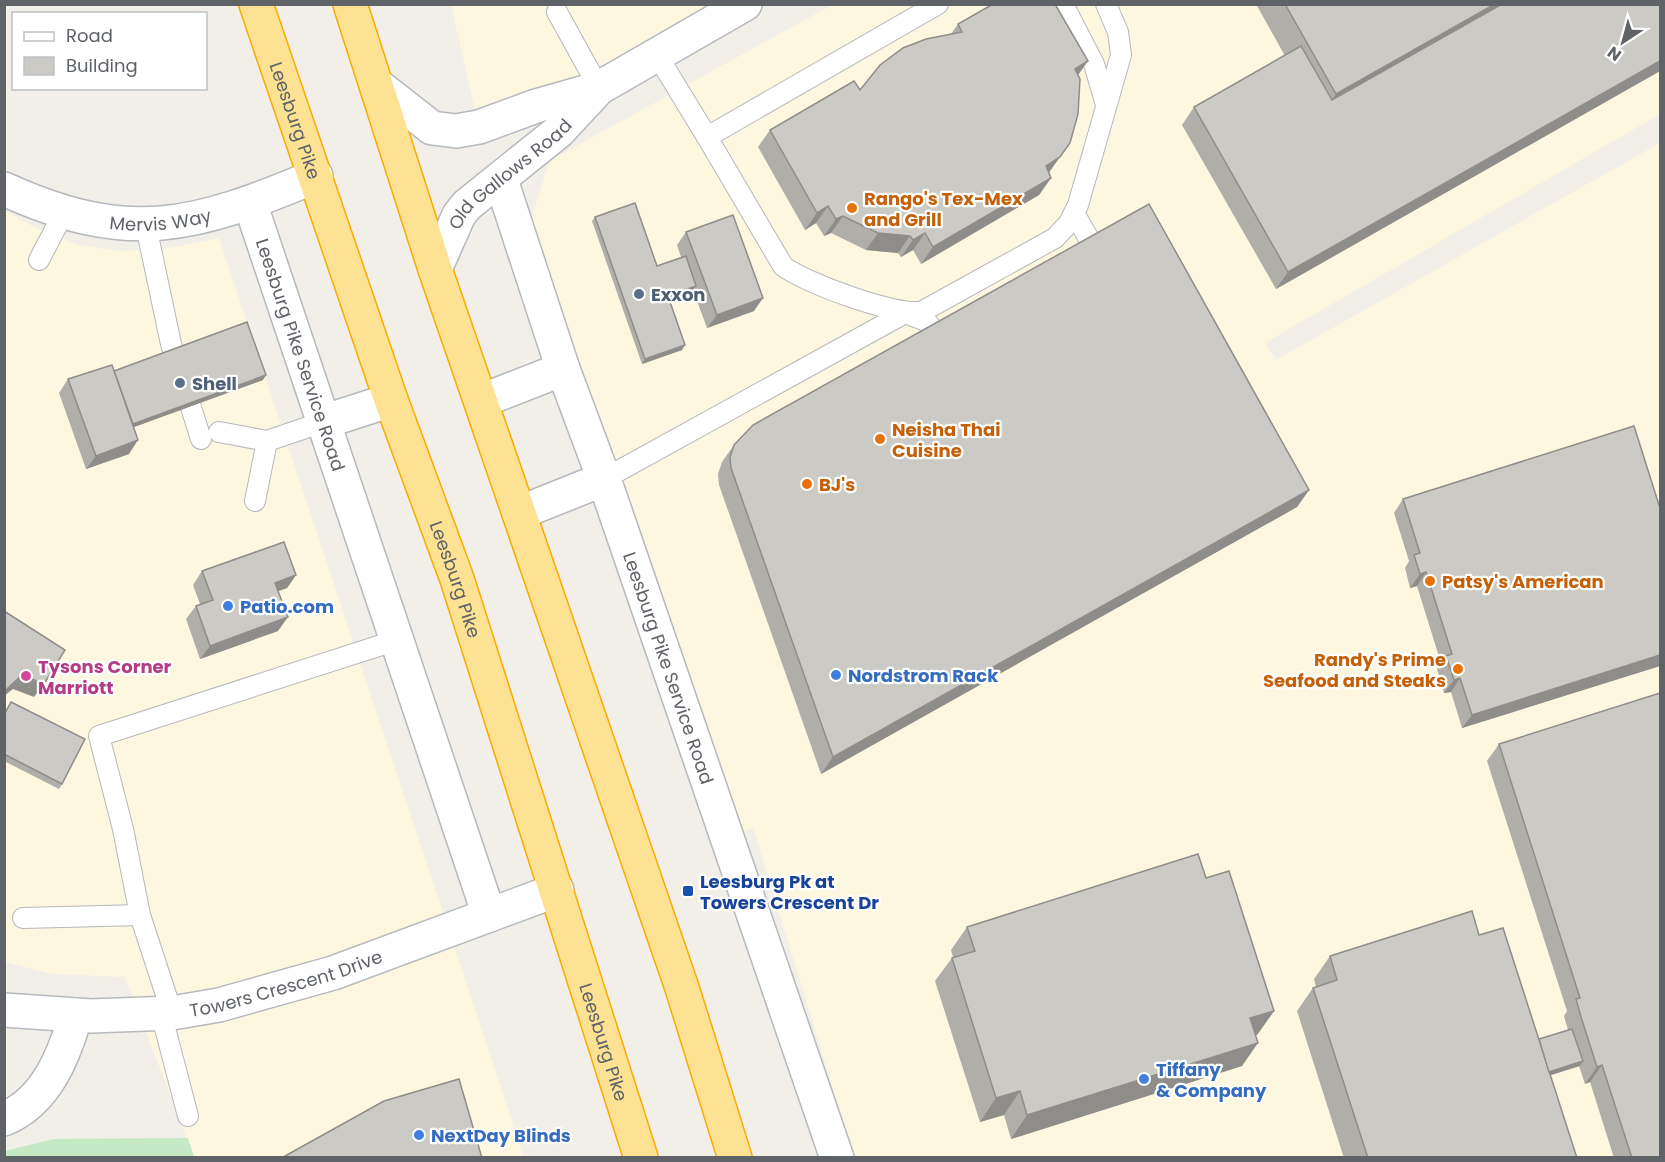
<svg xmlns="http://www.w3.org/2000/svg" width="1665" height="1162" viewBox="0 0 1665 1162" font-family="Poppins,sans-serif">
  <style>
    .commercial { fill: #fef7e0 }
    .green { fill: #c5e8c5 }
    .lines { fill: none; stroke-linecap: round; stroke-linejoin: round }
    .lane-casing { stroke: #b5b8bc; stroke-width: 22 }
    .street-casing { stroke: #b5b8bc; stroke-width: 36 }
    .secondary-casing { stroke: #b6babf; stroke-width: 36 }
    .highway-casing { stroke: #f9ab00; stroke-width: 36 }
    .lane { stroke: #fff; stroke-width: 20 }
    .street { stroke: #fff; stroke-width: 33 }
    .secondary { stroke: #fff; stroke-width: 33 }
    .highway { stroke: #fde293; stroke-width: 33 }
    .wall { fill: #afaea9 }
    .shaded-wall { fill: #8f8d8a }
    .building { fill: #cccac5; stroke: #8f8d8a; stroke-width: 1.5 }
    .food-dot { fill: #e8710a; stroke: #fff; stroke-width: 2 }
    .service-dot { fill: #5c6f8a; stroke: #fff; stroke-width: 2 }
    .shop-dot { fill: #3f7fe0; stroke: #fff; stroke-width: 2 }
    .hotel-dot { fill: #d1479c; stroke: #fff; stroke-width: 2 }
    .transit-dot { fill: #1a4fb4; stroke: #fff; stroke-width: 2 }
    .labels { text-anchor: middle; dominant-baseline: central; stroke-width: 4.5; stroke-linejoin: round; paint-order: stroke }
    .street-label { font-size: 18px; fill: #5f6368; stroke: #fff }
    .food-label { font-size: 18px; font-weight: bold; fill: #c56008; stroke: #fff; text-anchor: start }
    .service-label { font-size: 18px; font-weight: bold; fill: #4e5e75; stroke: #fff; text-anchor: start }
    .shop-label { font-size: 18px; font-weight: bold; fill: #366cbe; stroke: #fff; text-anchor: start }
    .hotel-label { font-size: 18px; font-weight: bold; fill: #b23c85; stroke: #fff; text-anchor: start }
    .transit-label { font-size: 18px; font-weight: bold; fill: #164399; stroke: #fff; text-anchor: start }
  </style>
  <rect width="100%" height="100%" fill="#f1efe8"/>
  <g class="commercial">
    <polygon points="451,5 745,5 479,127"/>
    <polygon points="832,5 1660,5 1660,114 1265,343 1276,360 1660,143 1660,1157 854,1157 753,827 729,841 532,217 549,161"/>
    <polygon points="5,211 28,224 77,245 122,251 176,247 219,238 524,1157 194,1157 125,977 53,974 5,962"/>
  </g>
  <polygon class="green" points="188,1138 194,1157 5,1157 5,1151 54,1139"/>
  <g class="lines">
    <g class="lane-casing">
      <g id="lane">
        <polyline points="1063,4 1094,64 1106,105"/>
        <polyline points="557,12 599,88"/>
        <polyline points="657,55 707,137 938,4"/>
        <path d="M707,137L783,266C803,282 899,318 923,311L1055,238L1069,223L1078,205L1121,55L1118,32L1106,4"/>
        <polyline points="1074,213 1093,246"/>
        <polyline points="146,226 171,344 201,439"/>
        <polyline points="39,260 64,212"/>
        <polyline points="219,432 267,441 255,501"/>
        <polyline points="267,441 323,422"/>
        <polyline points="604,479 905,313 926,321 937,334"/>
        <polyline points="23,918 140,915"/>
        <polyline points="161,1013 188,1116"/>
        <polyline points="172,1013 140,915 123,829 99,736 397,640"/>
      </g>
    </g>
    <g class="street-casing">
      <g id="street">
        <path id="s1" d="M501,180L563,369L604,479L837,1158"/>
        <path id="s2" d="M4,189C130,246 194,227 316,176"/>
        <path id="s3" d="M250,203L489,915"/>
        <polyline points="481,401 563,369"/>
        <polyline points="323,422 391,400"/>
        <polyline points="519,513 604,479"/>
        <path d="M4,1119C47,1101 64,1055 76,1015"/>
      </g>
    </g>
    <g class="secondary-casing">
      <g id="secondary">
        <polyline points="377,85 432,128 456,131 479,127 536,106 599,88 745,4"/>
        <path id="s4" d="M435,269L459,215L467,205L558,132L599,88"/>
        <path id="s5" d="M4,1010L91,1016L172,1013L219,1005L333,973L557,890"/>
      </g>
    </g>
    <g class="highway-casing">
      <g id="highway">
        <path id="s6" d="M256,4L391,400L457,579L641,1158"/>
        <polyline points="350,4 435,269 682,988 735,1158"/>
      </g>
    </g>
    <use href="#lane" class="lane"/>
    <use href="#street" class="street"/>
    <use href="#secondary" class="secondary"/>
    <use href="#highway" class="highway"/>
  </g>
  <g class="wall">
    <polygon points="1256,4 1660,4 1660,71 1276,289 1182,125 1194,107 1285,56"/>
    <polygon points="958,24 1078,75 1049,173 1051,178 1039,195 921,264 913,250 901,257 898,253 866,250 831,233 824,236 816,223 805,230 758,147 770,130 860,90 951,34"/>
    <polygon points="595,217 657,266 681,257 677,245 686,232 754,311 707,328 693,290 669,299 682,350 642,364 592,221"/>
    <polygon points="114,371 263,380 134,427 129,454 86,469 59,393 68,379"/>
    <polygon points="734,445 1309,490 1297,507 821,774 719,485 718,474 722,462"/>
    <polygon points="1403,499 1660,504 1660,666 1462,728 1451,692 1444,693 1437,669 1441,663 1417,586 1410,588 1405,568 1409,561 1394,513"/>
    <polygon points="202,571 296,575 287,588 278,591 278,631 200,659 186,619 196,606 200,604 193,585"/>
    <polygon points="11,702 62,784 59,789 4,761 4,714"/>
    <polygon points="1499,744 1660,1158 1614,1158 1590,1082 1585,1084 1579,1066 1550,1075 1577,1158 1344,1158 1297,1011 1313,988 1316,987 1314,979 1330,956 1479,935 1539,1039 1568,1030 1564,1016 1567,1011 1487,761"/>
    <polygon points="1206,878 1274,1011 1257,1035 1256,1035 1242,1066 1011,1139 1004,1115 980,1122 935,981 952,958 953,957 951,950 967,927"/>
  </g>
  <g class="shaded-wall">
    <polygon points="1495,4 1520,4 1320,117 1336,94"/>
    <polygon points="1088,61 1076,78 1075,69"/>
    <polygon points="1660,61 1660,71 1276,289 1288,272"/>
    <polygon points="1060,157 1048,174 1046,166"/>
    <polygon points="1051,178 1039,195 921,264 933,247"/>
    <polygon points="828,206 816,223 805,230 817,213"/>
    <polygon points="843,216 831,233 824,236 836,219"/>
    <polygon points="878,233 910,236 898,253 866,250"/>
    <polygon points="925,233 913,250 901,257 913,240"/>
    <polygon points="696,286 693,291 665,301 668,296"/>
    <polygon points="763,298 754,311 707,328 717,315"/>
    <polygon points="685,345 682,350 642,364 645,359"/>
    <polygon points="266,375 263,380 123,431 126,426"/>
    <polygon points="138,440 129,454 86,469 96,456"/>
    <polygon points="1309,490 1297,507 821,774 833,757"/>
    <polygon points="1426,572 1417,586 1410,588 1420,574"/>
    <polygon points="296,575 287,588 265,596 275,583"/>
    <polygon points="288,617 278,631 200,659 210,646"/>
    <polygon points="1660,655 1660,666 1462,728 1472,715"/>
    <polygon points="22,675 44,684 34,697 13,689 4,696 4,693 7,689"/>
    <polygon points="1460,678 1451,692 1444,693 1454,680"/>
    <polygon points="1274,1011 1257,1035 1234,1042 1250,1018"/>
    <polygon points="1258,1043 1242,1066 1011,1139 1027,1115"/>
    <polygon points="1583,1061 1580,1066 1529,1082 1532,1077"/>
    <polygon points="1602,1065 1590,1082 1585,1084 1597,1067"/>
    <polygon points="1020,1091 1004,1115 980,1122 996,1098"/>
  </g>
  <g class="building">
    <polygon points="993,4 1055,4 1088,61 1075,69 1080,79 1078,114 1070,143 1060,157 1046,166 1051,178 933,247 925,233 913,240 910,236 878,233 843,216 836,219 828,206 817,213 770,130 854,81 860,90 880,65 903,48 926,39 962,32 958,24"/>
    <polygon points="1285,4 1495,4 1336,94"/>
    <polygon points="1502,4 1660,4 1660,61 1288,272 1194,107 1301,46 1332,100"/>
    <polygon points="635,203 657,266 686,256 696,286 668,296 685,345 645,359 595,217"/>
    <polygon points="1149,204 1309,490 833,757 731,468 730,457 734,445 753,425"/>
    <polygon points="733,215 763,298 717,315 686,232"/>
    <polygon points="247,322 266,375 133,424 114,371"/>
    <polygon points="112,365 138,440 96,456 68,379"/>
    <polygon points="1634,426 1659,505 1660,504 1660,655 1472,715 1460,678 1454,680 1446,656 1452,654 1426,572 1420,574 1414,555 1420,553 1403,499"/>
    <polygon points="284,542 296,575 275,583 288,617 210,646 196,606 213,600 202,571"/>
    <polygon points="4,611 65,650 44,684 22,675 7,689 4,695"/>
    <polygon points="1660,693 1660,1158 1632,1158 1602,1065 1597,1067 1581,1017 1576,999 1580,998 1499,744"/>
    <polygon points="11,702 85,739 62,784 4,754 4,715"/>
    <polygon points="1198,854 1206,878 1229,871 1274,1011 1250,1018 1258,1043 1027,1115 1020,1091 996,1098 952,958 975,951 967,927"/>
    <polygon points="1472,911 1479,935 1503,928 1577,1158 1368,1158 1313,988 1337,980 1330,956"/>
    <polygon points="1572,1029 1583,1061 1549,1072 1539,1039"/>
    <polygon points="459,1079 482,1158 285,1158 285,1156 384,1101"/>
  </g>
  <g class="food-dot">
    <circle cx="852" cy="208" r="6"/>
    <circle cx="880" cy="439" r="6"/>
    <circle cx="807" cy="484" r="6"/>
    <circle cx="1430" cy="581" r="6"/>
    <circle cx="1458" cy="669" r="6"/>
  </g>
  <g class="service-dot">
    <circle cx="639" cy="294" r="6"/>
    <circle cx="180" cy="383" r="6"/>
  </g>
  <g class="shop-dot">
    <circle cx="228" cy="606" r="6"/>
    <circle cx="836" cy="675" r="6"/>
    <circle cx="1144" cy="1079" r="6"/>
    <circle cx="419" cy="1135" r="6"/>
  </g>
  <circle class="hotel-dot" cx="26" cy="676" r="6"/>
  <rect class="transit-dot" x="682" y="885" width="12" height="12" rx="3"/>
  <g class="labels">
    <g class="street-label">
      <text stroke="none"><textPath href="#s6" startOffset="123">Leesburg Pike</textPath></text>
      <text stroke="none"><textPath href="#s4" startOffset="124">Old Gallows Road</textPath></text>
      <text stroke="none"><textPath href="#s2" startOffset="162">Mervis Way</textPath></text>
      <text stroke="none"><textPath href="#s3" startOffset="160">Leesburg Pike Service Road</textPath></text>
      <text stroke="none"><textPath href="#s6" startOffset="609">Leesburg Pike</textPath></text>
      <text stroke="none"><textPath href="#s1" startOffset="516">Leesburg Pike Service Road</textPath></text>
      <text stroke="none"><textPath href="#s5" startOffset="286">Towers Crescent Drive</textPath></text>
      <text stroke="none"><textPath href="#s6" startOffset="1095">Leesburg Pike</textPath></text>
    </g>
    <g class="food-label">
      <text x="864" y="198">Rango's Tex-Mex<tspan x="864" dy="21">and Grill</tspan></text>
      <text x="892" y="429">Neisha Thai<tspan x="892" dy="21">Cuisine</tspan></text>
      <text x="819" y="484">BJ's</text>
      <text x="1442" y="581">Patsy's American</text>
      <text x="1446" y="659" text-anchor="end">Randy's Prime<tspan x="1446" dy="21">Seafood and Steaks</tspan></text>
    </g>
    <g class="service-label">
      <text x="651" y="294">Exxon</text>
      <text x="192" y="383">Shell</text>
    </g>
    <g class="shop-label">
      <text x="240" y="606">Patio.com</text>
      <text x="848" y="675">Nordstrom Rack</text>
      <text x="1156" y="1069">Tiffany<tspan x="1156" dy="21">&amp; Company</tspan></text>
      <text x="431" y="1135">NextDay Blinds</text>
    </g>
    <g class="hotel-label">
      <text x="38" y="666">Tysons Corner<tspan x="38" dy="21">Marriott</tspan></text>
    </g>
    <g class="transit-label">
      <text x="700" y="881">Leesburg Pk at<tspan x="700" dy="21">Towers Crescent Dr</tspan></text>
    </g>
  </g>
  <rect width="1665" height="1162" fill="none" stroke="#5f6368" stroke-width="12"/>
  <rect x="12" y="12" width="195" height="78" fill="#ffffff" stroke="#bfc1c3" stroke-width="1.5"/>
  <rect x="24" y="32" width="30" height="9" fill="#ffffff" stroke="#bfc1c3" stroke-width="1.5"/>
  <text x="66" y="42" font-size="18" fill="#5f6368">Road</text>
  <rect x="24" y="57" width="30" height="18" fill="#cccac5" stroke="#bfc1c3" stroke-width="1.5"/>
  <text x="66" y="72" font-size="18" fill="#5f6368">Building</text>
  <g transform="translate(1623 42) rotate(216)" stroke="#ffffff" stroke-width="4.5" paint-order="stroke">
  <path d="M0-4.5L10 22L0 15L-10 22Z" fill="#5f6368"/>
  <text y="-9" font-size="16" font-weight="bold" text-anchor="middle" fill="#5f6368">N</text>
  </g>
</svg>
